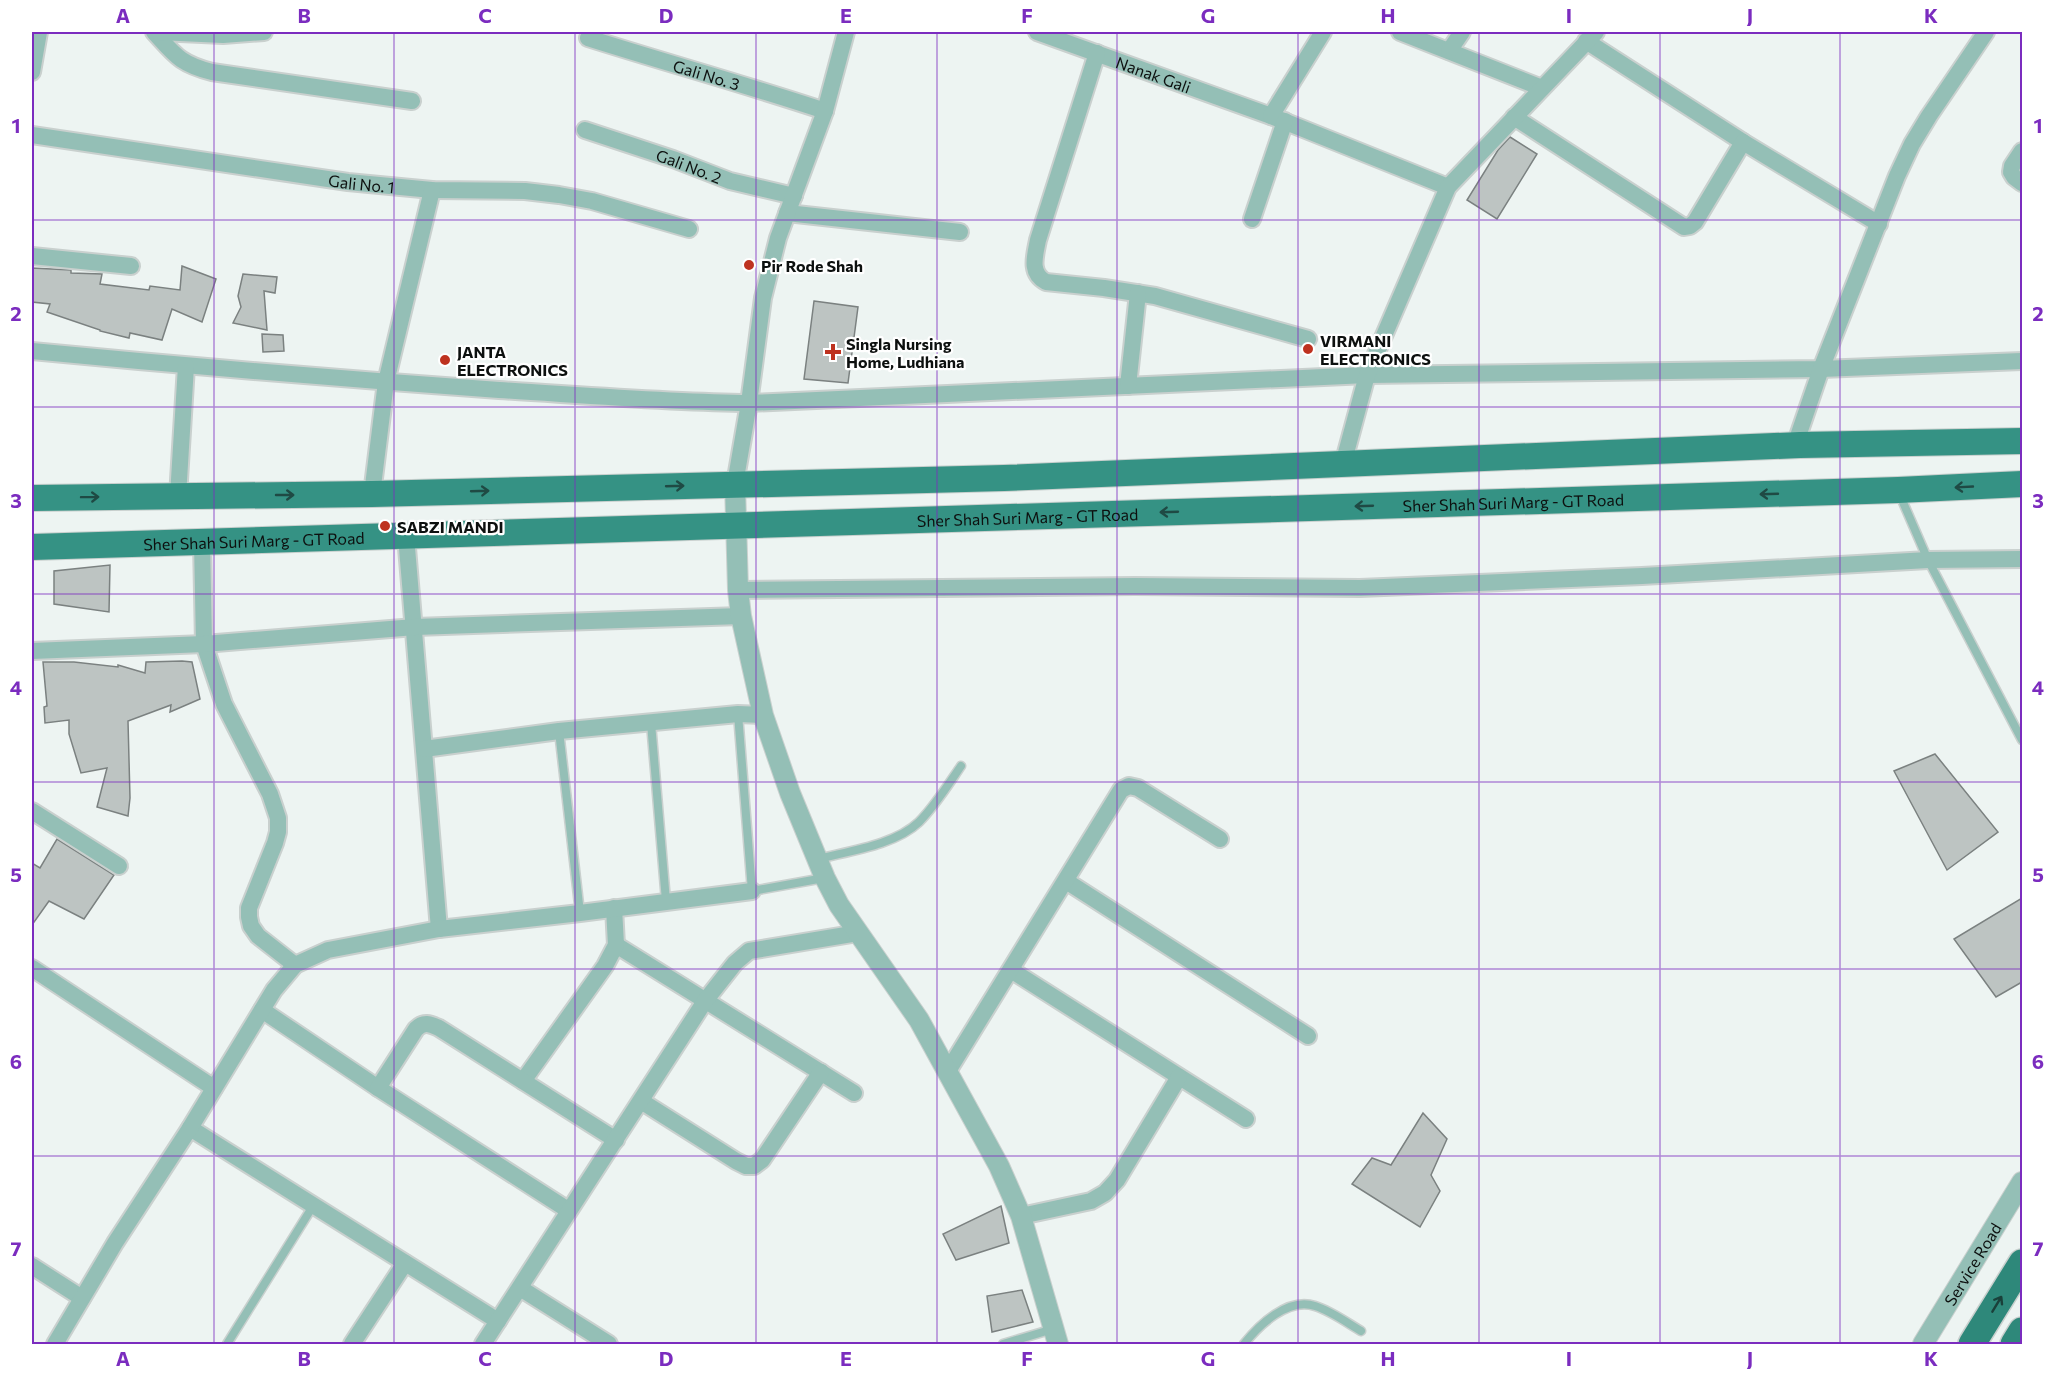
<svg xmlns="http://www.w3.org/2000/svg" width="2054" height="1376" viewBox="0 0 2054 1376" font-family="Commissioner,sans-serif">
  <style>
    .building { fill: #bdc4c2; stroke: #7b8180; stroke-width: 1.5 }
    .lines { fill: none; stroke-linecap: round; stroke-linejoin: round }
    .service-casing { stroke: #c9d0ce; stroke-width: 11 }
    .minor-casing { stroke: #c9d0ce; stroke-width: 20 }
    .tertiary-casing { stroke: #c9d0ce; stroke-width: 22 }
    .primary-casing { stroke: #c9d0ce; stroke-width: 28 }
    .trunk-casing { stroke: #c9d0ce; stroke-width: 30 }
    .service { stroke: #94bfb6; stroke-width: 8 }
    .minor { stroke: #94bfb6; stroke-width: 16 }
    .tertiary { stroke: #94bfb6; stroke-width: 20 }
    .primary { stroke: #359284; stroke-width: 26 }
    .trunk { stroke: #2e887a; stroke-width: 27 }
    .oneway { stroke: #1f4a44 }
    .oneway2 { stroke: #1a403a }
    .grid { fill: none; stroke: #7b2cbf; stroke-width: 1.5; stroke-opacity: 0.55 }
    .poi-dot { fill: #be321f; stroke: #fff; stroke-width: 2 }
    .labels { text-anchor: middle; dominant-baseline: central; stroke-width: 4.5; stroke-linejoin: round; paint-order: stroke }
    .street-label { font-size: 16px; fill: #0d100f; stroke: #fff }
    .poi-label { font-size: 16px; font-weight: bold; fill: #0d100f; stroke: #fff; text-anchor: start }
    .neatline { fill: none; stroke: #7b2cbf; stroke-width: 2 }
    .grid-label { font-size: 20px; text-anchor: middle; font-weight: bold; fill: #7b2cbf }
  </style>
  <rect width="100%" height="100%" fill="#edf4f2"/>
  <g class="building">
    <polygon points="1510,137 1537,154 1497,219 1467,200 1498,150"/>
    <polygon points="182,266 216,279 202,322 172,309 162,340 130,333 129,338 100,331 100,330 47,312 50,304 32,302 32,268 71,270 71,273 102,274 100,284 149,290 150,286 180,290"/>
    <polygon points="243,274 277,277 275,293 264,291 267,330 233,323 241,307 238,296"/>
    <polygon points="814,301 858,307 848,383 804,379"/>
    <polygon points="262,334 283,335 284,351 263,352"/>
    <polygon points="110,565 109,612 54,604 54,571"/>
    <polygon points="182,661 192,662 200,699 170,712 171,705 128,721 130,798 128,816 97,807 107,768 81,773 69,734 69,720 45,723 44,707 47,706 43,662 74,662 118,667 118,665 145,673 146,662"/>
    <polygon points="1935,754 1998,832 1947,870 1894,771"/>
    <polygon points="57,839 114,875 84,919 49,901 32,925 32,863 40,868"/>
    <polygon points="2022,898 2022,982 1996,997 1954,939"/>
    <polygon points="1423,1113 1447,1139 1431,1175 1440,1191 1420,1227 1352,1184 1372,1158 1391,1165"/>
    <polygon points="1001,1206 1009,1243 956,1260 943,1234"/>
    <polygon points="1022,1290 1033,1322 992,1332 987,1296"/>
  </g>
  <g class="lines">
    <g class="service-casing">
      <g id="service">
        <polyline points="1899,493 1928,560 2022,740"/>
        <polyline points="738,714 752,891 824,878"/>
        <polyline points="651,723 666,901"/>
        <polyline points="559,731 580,913"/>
        <path d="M818,859C849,851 895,845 919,822C935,806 948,785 961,766"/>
        <polyline points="227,1344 313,1206"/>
        <polyline points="1003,1344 1053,1329"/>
        <path d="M1244,1344C1259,1325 1288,1297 1315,1306C1331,1311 1346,1322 1361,1331"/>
      </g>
    </g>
    <g class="minor-casing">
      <g id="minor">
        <path d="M154,32C175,55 180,64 212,72L412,101"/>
        <polyline points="159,32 223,35 264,32"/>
        <path id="s1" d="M1037,32L1271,116"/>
        <polyline points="1323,32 1271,116 1448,187"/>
        <polyline points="1400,32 1542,88"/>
        <path id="s2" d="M588,38C667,63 747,85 825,111"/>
        <polyline points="1586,41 1743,142"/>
        <polyline points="1449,51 1462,32"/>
        <path d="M1097,53L1038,240C1035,256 1029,273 1046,282L1104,288L1155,296L1308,339"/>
        <polyline points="32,72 39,32"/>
        <polyline points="1514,117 1684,227 1690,226 1695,222 1743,142 1879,224"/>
        <path id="s3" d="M585,130L673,159L730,181L794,196"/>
        <path id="s4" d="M32,135L348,182L432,190L525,191L559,195L592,201L689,229"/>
        <polyline points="2022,151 2012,166 2011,172 2014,177 2022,183"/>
        <polyline points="787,213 960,232"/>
        <polyline points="1252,219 1285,121"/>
        <polyline points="32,256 131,266"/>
        <path d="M32,351C187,366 343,379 499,390C582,395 665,402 749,403L1367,375L1821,369L2022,361"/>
        <polyline points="1128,386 1138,293"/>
        <polyline points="1795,445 1821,369 1897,176 1912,144 1929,116 1986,32"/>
        <polyline points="1343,464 1367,375 1448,187 1596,32"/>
        <polyline points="735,484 749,403 763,298 778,238 825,111 846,32"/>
        <polyline points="372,494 386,382 432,190"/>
        <polyline points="178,496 186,366"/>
        <polyline points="406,536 439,929"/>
        <polyline points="202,542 204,644 224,704 270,794 278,818 278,832 275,843 249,908 249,917 251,926 258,936 295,965"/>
        <polyline points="738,590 1135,586 1360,588 1642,576 1928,560 2022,559"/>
        <polyline points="32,651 204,644 415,627 741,616"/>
        <polyline points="424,749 559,731 738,714 763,715"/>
        <polyline points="32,811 119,866"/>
        <polyline points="1066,881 1308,1036"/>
        <polyline points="616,945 854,1093"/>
        <polyline points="32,968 214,1088"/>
        <polyline points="1011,970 1246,1119"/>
        <polyline points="262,1010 378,1088 568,1210"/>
        <polyline points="948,1071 1121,790 1129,786 1138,788 1220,839"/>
        <polyline points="523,1081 605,966 616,945 614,908"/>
        <path d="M378,1088L416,1029C424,1021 430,1024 439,1028L616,1140"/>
        <polyline points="641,1101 736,1161 746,1166 754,1166 762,1160 821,1072"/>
        <polyline points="190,1128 498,1321"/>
        <polyline points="1021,1216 1091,1201 1105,1193 1117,1180 1179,1077"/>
        <polyline points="32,1266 82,1298"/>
        <polyline points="520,1288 609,1344"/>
        <polyline points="55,1344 115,1243 190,1128 274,990 295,965 328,950 439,929 580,913 752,891"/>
        <polyline points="352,1344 405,1263"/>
        <polyline points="483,1344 705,1001 735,963 749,951 858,933"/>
      </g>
    </g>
    <g class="tertiary-casing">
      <g id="tertiary">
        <polyline points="735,484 738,590 741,616 763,715 790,793 825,878 839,905 919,1020 999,1166 1021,1216 1058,1344"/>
        <path id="s5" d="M1923,1344L2022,1182"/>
      </g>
    </g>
    <g class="primary-casing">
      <g id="primary">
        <polyline points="32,498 372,494 1004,478 1800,445 2022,441"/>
        <path id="s6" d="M32,547L1898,490L2022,484"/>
      </g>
    </g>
    <g class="trunk-casing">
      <g id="trunk">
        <polyline points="1972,1344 2022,1263"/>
        <polyline points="2014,1344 2022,1331"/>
      </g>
    </g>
    <use href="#service" class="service"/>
    <use href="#minor" class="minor"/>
    <use href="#tertiary" class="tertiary"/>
    <use href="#primary" class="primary"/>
    <use href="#trunk" class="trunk"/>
  </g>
  <defs><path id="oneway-shaft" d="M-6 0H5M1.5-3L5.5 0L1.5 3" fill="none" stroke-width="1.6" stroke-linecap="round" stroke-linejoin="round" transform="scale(1.5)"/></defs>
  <g class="oneway">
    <use href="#oneway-shaft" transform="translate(675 486) rotate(-2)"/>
    <use href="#oneway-shaft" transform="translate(1964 487) rotate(177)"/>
    <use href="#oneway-shaft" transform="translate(480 491) rotate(-2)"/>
    <use href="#oneway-shaft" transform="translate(1769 494) rotate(178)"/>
    <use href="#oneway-shaft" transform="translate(285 495)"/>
    <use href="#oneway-shaft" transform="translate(90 497) rotate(-1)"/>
    <use href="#oneway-shaft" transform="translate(1364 506) rotate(178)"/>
    <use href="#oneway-shaft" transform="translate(1169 512) rotate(178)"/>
  </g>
  <use class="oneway2" href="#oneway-shaft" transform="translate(1997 1304) rotate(-59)"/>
  <path class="grid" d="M214,32V1344M394,32V1344M575,32V1344M756,32V1344M937,32V1344M1117,32V1344M1298,32V1344M1479,32V1344M1660,32V1344M1840,32V1344M32,220H2022M32,407H2022M32,594H2022M32,782H2022M32,969H2022M32,1156H2022"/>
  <g class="poi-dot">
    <circle cx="749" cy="265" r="6"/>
    <circle cx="1308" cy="349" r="6"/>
    <path d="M830 343h6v6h6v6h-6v6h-6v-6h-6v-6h6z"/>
    <circle cx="445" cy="360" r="6"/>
    <circle cx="385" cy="526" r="6"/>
  </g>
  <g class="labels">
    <g class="street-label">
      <text stroke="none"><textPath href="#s2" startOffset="124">Gali No. 3</textPath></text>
      <text stroke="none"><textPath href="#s1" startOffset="124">Nanak Gali</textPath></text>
      <text stroke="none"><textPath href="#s3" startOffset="110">Gali No. 2</textPath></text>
      <text stroke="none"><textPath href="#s4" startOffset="333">Gali No. 1</textPath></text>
      <text stroke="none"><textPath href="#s6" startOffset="1482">Sher Shah Suri Marg - GT Road</textPath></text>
      <text stroke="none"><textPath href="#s6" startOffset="996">Sher Shah Suri Marg - GT Road</textPath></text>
      <text stroke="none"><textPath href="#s6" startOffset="222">Sher Shah Suri Marg - GT Road</textPath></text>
      <text stroke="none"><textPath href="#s5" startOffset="94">Service Road</textPath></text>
    </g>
    <g class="poi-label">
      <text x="761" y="265">Pir Rode Shah</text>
      <text x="1320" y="340">VIRMANI<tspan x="1320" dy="18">ELECTRONICS</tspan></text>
      <text x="846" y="343">Singla Nursing<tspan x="846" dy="18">Home, Ludhiana</tspan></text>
      <text x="457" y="351">JANTA<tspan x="457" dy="18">ELECTRONICS</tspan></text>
      <text x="397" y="526">SABZI MANDI</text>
    </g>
  </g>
  <rect width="2054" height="1376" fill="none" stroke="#ffffff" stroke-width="66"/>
  <rect x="33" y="33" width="1988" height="1310" class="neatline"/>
  <g class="grid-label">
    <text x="123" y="23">A</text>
    <text x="304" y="23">B</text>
    <text x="485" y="23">C</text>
    <text x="666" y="23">D</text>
    <text x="846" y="23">E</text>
    <text x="1027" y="23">F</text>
    <text x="1208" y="23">G</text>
    <text x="1388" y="23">H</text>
    <text x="1569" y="23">I</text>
    <text x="1750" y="23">J</text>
    <text x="1931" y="23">K</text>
    <text x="16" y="133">1</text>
    <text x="2038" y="133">1</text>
    <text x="16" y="321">2</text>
    <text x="2038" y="321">2</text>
    <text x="16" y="508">3</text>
    <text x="2038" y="508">3</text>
    <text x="16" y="695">4</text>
    <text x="2038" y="695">4</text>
    <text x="16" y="882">5</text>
    <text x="2038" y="882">5</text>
    <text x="16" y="1069">6</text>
    <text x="2038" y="1069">6</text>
    <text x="16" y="1256">7</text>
    <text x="2038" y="1256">7</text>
    <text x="123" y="1366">A</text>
    <text x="304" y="1366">B</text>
    <text x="485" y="1366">C</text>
    <text x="666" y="1366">D</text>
    <text x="846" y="1366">E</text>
    <text x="1027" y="1366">F</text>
    <text x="1208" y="1366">G</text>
    <text x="1388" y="1366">H</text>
    <text x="1569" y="1366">I</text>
    <text x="1750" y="1366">J</text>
    <text x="1931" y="1366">K</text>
  </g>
</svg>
